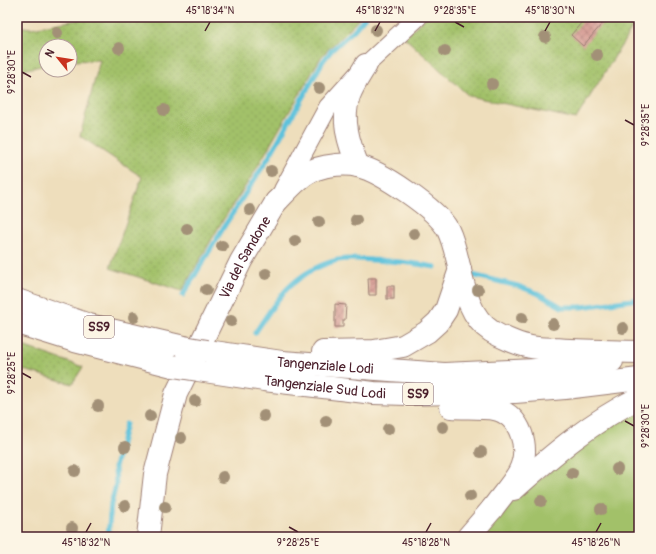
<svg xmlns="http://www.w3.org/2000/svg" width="656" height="554" viewBox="0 0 656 554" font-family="Pangolin,sans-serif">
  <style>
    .grass { fill: url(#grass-dots); stroke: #76704a }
    .park { fill: #a2c169; stroke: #76704a }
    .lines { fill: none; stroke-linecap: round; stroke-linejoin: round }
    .stream { stroke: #5ec2dc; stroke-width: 5 }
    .building { fill: url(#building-cross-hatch) }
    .minor-casing { stroke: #9c7e74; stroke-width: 20 }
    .secondary-casing { stroke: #9c7e74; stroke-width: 24 }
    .trunk-casing { stroke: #9c7e74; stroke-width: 24 }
    .minor { stroke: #fff; stroke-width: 18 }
    .secondary { stroke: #fff; stroke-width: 22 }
    .trunk { stroke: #fff; stroke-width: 22 }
    .trunk-bridge-casing { stroke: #9c7e74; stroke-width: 24; stroke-linecap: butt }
    .trunk-bridge { stroke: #fff; stroke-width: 22 }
    .tree { fill: #a29077 }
    .ticks { fill: none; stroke: #4a1f2b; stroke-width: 1.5 }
    .labels { text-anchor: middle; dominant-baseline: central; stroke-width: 4; stroke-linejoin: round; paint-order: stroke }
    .shield { fill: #fcf5e5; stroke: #7f5f63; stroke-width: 1 }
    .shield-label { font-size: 13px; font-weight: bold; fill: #4a1f2b }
    .street-label { font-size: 14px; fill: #4a1f2b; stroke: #fcf5e5 }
    .neatline { fill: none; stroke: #4a1f2b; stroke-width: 1.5 }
    .ticks-label { font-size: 10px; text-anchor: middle; fill: #4a1f2b }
  </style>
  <defs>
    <pattern id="grass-dots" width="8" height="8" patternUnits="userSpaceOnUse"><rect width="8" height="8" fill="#a2c169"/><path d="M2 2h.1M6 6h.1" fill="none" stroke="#8da55b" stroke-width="1.8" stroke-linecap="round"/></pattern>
    <pattern id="building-cross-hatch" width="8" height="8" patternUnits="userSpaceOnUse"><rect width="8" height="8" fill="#d59991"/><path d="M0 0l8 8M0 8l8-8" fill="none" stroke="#af7c77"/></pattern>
  </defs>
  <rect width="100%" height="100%" fill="#fcf5e5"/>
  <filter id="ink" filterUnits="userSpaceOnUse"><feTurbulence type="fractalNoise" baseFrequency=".025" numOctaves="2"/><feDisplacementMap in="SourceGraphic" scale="8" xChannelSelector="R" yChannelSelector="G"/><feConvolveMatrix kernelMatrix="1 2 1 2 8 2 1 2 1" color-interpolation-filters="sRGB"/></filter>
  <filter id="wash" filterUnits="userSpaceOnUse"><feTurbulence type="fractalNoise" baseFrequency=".012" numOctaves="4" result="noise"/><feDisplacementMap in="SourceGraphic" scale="16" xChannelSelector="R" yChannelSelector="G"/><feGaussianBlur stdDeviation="0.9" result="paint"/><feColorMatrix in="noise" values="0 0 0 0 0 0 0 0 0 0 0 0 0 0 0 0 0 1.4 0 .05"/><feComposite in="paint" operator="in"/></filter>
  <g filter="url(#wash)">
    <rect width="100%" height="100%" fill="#eedebc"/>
    <g class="grass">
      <path d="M94,17H360C348,32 333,43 321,57L252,176L221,223L182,291L110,268L142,177L80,136L100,60L70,61V46H46V65L17,71V26L31,28Z"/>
      <polygon points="426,17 639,17 576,119 469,96 404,37"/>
      <polygon points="17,344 83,367 72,384 17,368"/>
    </g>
    <polygon class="park" points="639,409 639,537 478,537 504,509 582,445"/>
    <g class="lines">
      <g class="stream">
        <polyline points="472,275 518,286 537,293 562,307 582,307 639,299"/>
        <polyline points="183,295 225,225 269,157 323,61 332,50 354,30 365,17"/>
        <path d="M255,333C266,317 276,299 290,286C303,274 321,264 338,260C349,258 361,259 372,260C393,261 414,263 435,267"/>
        <polyline points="108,537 111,504 116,485 115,467 126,424"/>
      </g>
    </g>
    <g id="blocks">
      <g class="building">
        <polygon points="586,17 608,17 583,46 571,35"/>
        <polygon points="368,278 376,278 376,295 369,295"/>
        <rect x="387" y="286" width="7" height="13"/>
        <polygon points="335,304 346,305 345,320 343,320 343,327 335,327"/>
      </g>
    </g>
  </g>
  <g filter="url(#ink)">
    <use href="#blocks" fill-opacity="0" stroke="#9c7e74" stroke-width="1"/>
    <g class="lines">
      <g class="minor-casing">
        <polyline id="minor" points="283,190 328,107 366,65 418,17"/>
      </g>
      <g class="secondary-casing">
        <g id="secondary">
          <path id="s1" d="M148,537L155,474L176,394L241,261L276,202"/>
          <polyline points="468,537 492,509"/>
        </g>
      </g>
      <g class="trunk-casing">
        <g id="trunk">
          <path d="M358,166C349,144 341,120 349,96C353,85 360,75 366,65"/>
          <path d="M276,202C288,190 300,175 316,169C328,165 345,163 358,166C380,171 437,209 448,230C463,261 460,311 491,331C499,336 517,344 527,346C535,349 546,348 554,349C582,351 611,351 639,352"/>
          <polyline points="17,300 89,325 184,347"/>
          <polyline points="17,323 75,341 173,366"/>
          <path id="s2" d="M207,351L282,362L444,374L557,369L612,361"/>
          <polyline points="323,352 374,351 403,346 427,332 438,322 446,310 460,269"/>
          <path id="s3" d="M198,370L264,380L374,393L406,394L515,392L565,388L639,379"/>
          <path d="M451,407C465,408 481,407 494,409C521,414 531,449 519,472C513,483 500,498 492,509"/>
          <path d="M514,489C552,455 592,421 639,398"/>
        </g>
      </g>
      <use href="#minor" class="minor"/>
      <use href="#secondary" class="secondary"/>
      <use href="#trunk" class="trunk"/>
      <g class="trunk-bridge-casing">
        <g id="trunk-bridge">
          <polyline points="184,347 207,351"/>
          <polyline points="173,366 198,370"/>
        </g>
      </g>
      <use href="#trunk-bridge" class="trunk-bridge"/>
    </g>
    <g class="tree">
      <circle cx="376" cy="30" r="6"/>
      <circle cx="57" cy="33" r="6"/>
      <circle cx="545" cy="37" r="6"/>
      <circle cx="119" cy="48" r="6"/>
      <circle cx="445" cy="51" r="6"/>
      <circle cx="597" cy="55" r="6"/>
      <circle cx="492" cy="84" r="6"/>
      <circle cx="319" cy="88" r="6"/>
      <circle cx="164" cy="110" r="6"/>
      <circle cx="271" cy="171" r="6"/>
      <circle cx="250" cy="210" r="6"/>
      <circle cx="356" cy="220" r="6"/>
      <circle cx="319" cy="222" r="6"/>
      <circle cx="187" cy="229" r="6"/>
      <circle cx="414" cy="234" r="6"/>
      <circle cx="295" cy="241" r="6"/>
      <circle cx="222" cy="246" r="6"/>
      <circle cx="266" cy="274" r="6"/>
      <circle cx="206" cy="290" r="6"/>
      <circle cx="478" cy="290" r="6"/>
      <circle cx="134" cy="317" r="6"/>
      <circle cx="522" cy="318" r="6"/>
      <circle cx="231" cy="321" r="6"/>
      <circle cx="553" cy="324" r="6"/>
      <circle cx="623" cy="328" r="6"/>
      <circle cx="195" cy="401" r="6"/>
      <circle cx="98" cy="406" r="6"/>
      <circle cx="150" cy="416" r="6"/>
      <circle cx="264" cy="416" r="6"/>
      <circle cx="326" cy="421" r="6"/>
      <circle cx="443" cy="427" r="6"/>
      <circle cx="388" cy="429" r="6"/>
      <circle cx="181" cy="438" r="6"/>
      <circle cx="125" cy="447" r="6"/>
      <circle cx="481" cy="452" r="6"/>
      <circle cx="617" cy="469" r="6"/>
      <circle cx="75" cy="471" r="6"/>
      <circle cx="572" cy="473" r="6"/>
      <circle cx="223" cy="477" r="6"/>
      <circle cx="470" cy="496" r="6"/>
      <circle cx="541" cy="501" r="6"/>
      <circle cx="125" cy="506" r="6"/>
      <circle cx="165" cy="507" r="6"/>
      <circle cx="601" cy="509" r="6"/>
      <circle cx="72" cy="528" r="6"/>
    </g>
  </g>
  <path class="ticks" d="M455,22L464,27M205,31L210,22M375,31L380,22M545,31L550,22M22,72L31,77M625,120L634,125M22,373L31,378M625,421L634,426M289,527L298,532M86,532L91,523M426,532L431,523M596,532L601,523"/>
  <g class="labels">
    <g class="shield">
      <rect x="84" y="316" width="30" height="22" rx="3"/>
      <rect x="403" y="383" width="30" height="22" rx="3"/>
    </g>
    <g class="shield-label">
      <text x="99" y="327">SS9</text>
      <text x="418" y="394">SS9</text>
    </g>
    <g class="street-label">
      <text stroke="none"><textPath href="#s1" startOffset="299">Via del Sandone</textPath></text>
      <text stroke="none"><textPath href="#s2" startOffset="119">Tangenziale Lodi</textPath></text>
      <text stroke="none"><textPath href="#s3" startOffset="128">Tangenziale Sud Lodi</textPath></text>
    </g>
  </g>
  <rect width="656" height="554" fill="none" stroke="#fcf5e5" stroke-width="44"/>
  <g transform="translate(58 58) rotate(300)"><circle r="19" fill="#fcf5e5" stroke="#b59f9b"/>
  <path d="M0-3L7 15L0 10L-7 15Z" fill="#c8321e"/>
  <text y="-6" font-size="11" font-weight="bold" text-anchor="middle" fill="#4a1f2b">N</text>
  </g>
  <rect x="22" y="22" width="612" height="510" class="neatline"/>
  <g class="ticks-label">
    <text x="210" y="14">45°18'34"N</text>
    <text x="380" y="14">45°18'32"N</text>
    <text x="455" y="14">9°28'35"E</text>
    <text x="550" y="14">45°18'30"N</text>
    <text transform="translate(11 72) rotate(-90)" y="4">9°28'30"E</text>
    <text transform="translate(645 125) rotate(-90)" y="4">9°28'35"E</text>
    <text transform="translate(11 373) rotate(-90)" y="4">9°28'25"E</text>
    <text transform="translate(645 426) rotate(-90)" y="4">9°28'30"E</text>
    <text x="86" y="546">45°18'32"N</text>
    <text x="298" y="546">9°28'25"E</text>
    <text x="426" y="546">45°18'28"N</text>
    <text x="596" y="546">45°18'26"N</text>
  </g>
</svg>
